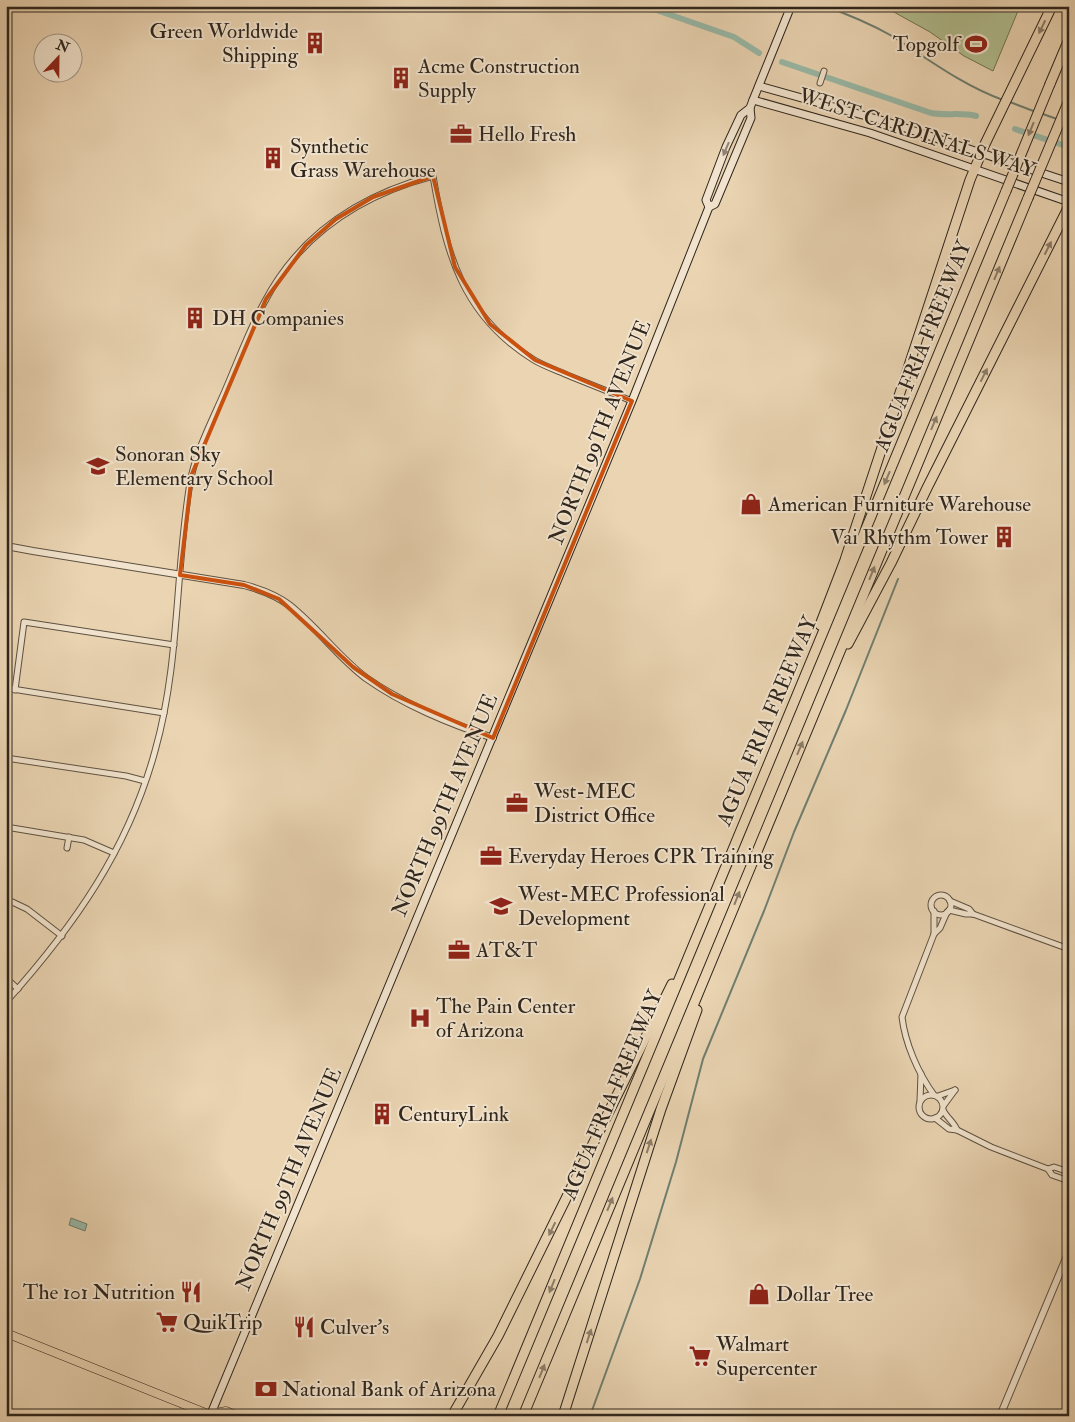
<svg xmlns="http://www.w3.org/2000/svg" width="1075" height="1422" viewBox="0 0 1075 1422" font-family="'IM FELL Double Pica',serif">
  <style>
    .green { fill: #b2be90; stroke: #707256 }
    .water { fill: #99b9a7; stroke: #6f7e70 }
    .lines { fill: none; stroke-linecap: round; stroke-linejoin: round }
    .stream { stroke: #6f7e70; stroke-width: 2 }
    .canal { stroke: #99b9a7; stroke-width: 6 }
    .minor-casing { stroke: #5e5242; stroke-width: 7 }
    .tertiary-casing { stroke: #5e5242; stroke-width: 8 }
    .secondary-casing { stroke: #2f261d; stroke-width: 9 }
    .primary-casing { stroke: #2f261d; stroke-width: 9 }
    .motorway-casing { stroke: #2f261d; stroke-width: 11 }
    .minor { stroke: #f1e3cd; stroke-width: 5 }
    .tertiary { stroke: #f1e3cd; stroke-width: 6 }
    .secondary { stroke: #f1e3cd; stroke-width: 7 }
    .primary { stroke: #ead4b2; stroke-width: 8 }
    .motorway { stroke: #ead4b2; stroke-width: 9 }
    .motorway-bridge-casing { stroke: #2f261d; stroke-width: 11; stroke-linecap: butt }
    .motorway-bridge { stroke: #ead4b2; stroke-width: 9 }
    .oneway { fill: #8c7d68 }
    .oneway2 { fill: #908475 }
    .marked { fill: none; stroke: #cc510f; stroke-width: 4; stroke-linejoin: round }
    .labels { text-anchor: middle; dominant-baseline: central; stroke-width: 4; stroke-linejoin: round; paint-order: stroke }
    .poi-label { font-size: 21px; fill: #2f261d; stroke: #f1e3cd; text-anchor: start }
    .street-label { font-size: 21px; fill: #2f261d; stroke: #f1e3cd }
  </style>
  <rect width="100%" height="100%" fill="#ead4b2"/>
  <filter id="stains"><feTurbulence type="fractalNoise" baseFrequency=".004" numOctaves="4"/><feColorMatrix values="0 0 0 0 .2 0 0 0 0 .09 0 0 0 0 .02 0 0 0 .5 -.17"/></filter>
  <radialGradient id="worn" r=".72"><stop offset=".6" stop-color="#630" stop-opacity="0"/><stop offset="1" stop-color="#630" stop-opacity=".3"/></radialGradient>
  <polygon class="green" points="883,6 1020,6 993,71 964,56 930,32"/>
  <polygon class="water" points="71,1218 87,1224 85,1231 69,1225"/>
  <g class="lines">
    <g class="stream">
      <path d="M824,6C847,14 871,24 892,36C928,59 962,85 1003,100"/>
      <polyline points="1010,102 1036,112"/>
      <polyline points="1040,113 1057,119"/>
      <polyline points="590,1416 640,1279 676,1162 703,1059 764,911 794,832 846,710 898,579"/>
    </g>
    <g class="canal">
      <polyline points="645,6 734,37 759,53"/>
      <path d="M782,62L931,113C946,116 961,112 976,116"/>
      <polyline points="1015,129 1069,147"/>
    </g>
    <g class="minor-casing">
      <g id="minor">
        <polyline points="820,83 824,71"/>
        <polyline points="6,688 164,713"/>
        <polyline points="15,690 24,622 174,645"/>
        <polyline points="6,758 126,776 145,781"/>
        <polyline points="6,827 84,840 114,853"/>
        <polyline points="67,848 69,837"/>
        <circle cx="941" cy="905" r="10"/>
        <polyline points="6,899 27,909 62,936"/>
        <polyline points="950,901 969,909 973,914"/>
        <polyline points="949,910 966,914 973,914 1069,949"/>
        <polyline points="934,934 940,928 947,912"/>
        <polyline points="6,978 18,989"/>
        <path d="M6,1002C74,926 128,850 155,751C180,663 175,572 190,483C195,452 215,415 227,386C239,358 250,328 265,301C301,233 361,195 433,176C446,253 462,316 534,360C546,367 559,371 572,377C592,385 612,393 632,401"/>
        <circle cx="931" cy="1107" r="12"/>
        <path d="M934,1095C918,1073 905,1043 902,1017L934,934V911"/>
        <polyline points="938,1096 955,1090"/>
        <polyline points="920,1101 921,1074"/>
        <polyline points="944,1105 955,1090"/>
        <path d="M943,1110C947,1118 954,1122 957,1130"/>
        <polyline points="935,1118 949,1129 957,1130 991,1147 1048,1169 1052,1175 1069,1181"/>
        <polyline points="1048,1169 1054,1167 1069,1172"/>
      </g>
    </g>
    <g class="tertiary-casing">
      <g id="tertiary">
        <path d="M6,546L33,551L244,585C259,589 276,595 289,605C317,627 338,657 366,678C404,705 449,723 493,738"/>
        <polyline points="1000,1416 1069,1251"/>
      </g>
    </g>
    <g class="secondary-casing">
      <g id="secondary">
        <polyline points="759,86 884,121 1069,182"/>
        <polyline points="753,100 870,133 1069,202"/>
        <polyline points="709,207 706,200 726,147 741,115 750,108 753,100 791,6"/>
        <polyline points="210,1416 632,401 709,207 715,204 751,118 750,108"/>
      </g>
    </g>
    <g class="primary-casing">
      <g id="primary">
        <polyline points="6,1333 213,1416"/>
        <polyline points="211,1414 226,1411 238,1416"/>
      </g>
    </g>
    <g class="motorway-casing">
      <g id="motorway">
        <polyline points="1050,84 1069,39"/>
        <polyline points="820,625 845,560 970,180 985,144 1052,6"/>
        <polyline points="848,644 891,563 927,488 1069,206"/>
        <polyline points="452,1416 498,1336 672,984"/>
        <polyline points="498,1416 1006,191"/>
        <polyline points="523,1416 1028,198"/>
        <polyline points="563,1416 661,1109 697,1010"/>
      </g>
    </g>
    <use href="#minor" class="minor"/>
    <use href="#tertiary" class="tertiary"/>
    <use href="#secondary" class="secondary"/>
    <use href="#primary" class="primary"/>
    <use href="#motorway" class="motorway"/>
    <g class="motorway-bridge-casing">
      <g id="motorway-bridge">
        <polyline points="1006,191 1050,84"/>
        <polyline points="1028,198 1069,100"/>
      </g>
    </g>
    <use href="#motorway-bridge" class="motorway-bridge"/>
  </g>
  <defs><path id="oneway-solid" d="M-6-.8H1V-3.2L6.5 0L1 3.2V.8H-6Z" transform="scale(1.25)"/></defs>
  <g class="oneway">
    <use href="#oneway-solid" transform="translate(1042 27) rotate(116)"/>
    <use href="#oneway-solid" transform="translate(1031 129) rotate(112)"/>
    <use href="#oneway-solid" transform="translate(1048 248) rotate(-63)"/>
    <use href="#oneway-solid" transform="translate(997 273) rotate(-67)"/>
    <use href="#oneway-solid" transform="translate(984 375) rotate(-63)"/>
    <use href="#oneway-solid" transform="translate(934 423) rotate(-67)"/>
    <use href="#oneway-solid" transform="translate(887 478) rotate(113)"/>
    <use href="#oneway-solid" transform="translate(872 573) rotate(-68)"/>
    <use href="#oneway-solid" transform="translate(800 748) rotate(-67)"/>
    <use href="#oneway-solid" transform="translate(737 898) rotate(-68)"/>
    <use href="#oneway-solid" transform="translate(649 1146) rotate(-72)"/>
    <use href="#oneway-solid" transform="translate(610 1204) rotate(-68)"/>
    <use href="#oneway-solid" transform="translate(552 1229) rotate(116)"/>
    <use href="#oneway-solid" transform="translate(552 1286) rotate(112)"/>
    <use href="#oneway-solid" transform="translate(589 1336) rotate(-72)"/>
    <use href="#oneway-solid" transform="translate(542 1371) rotate(-68)"/>
  </g>
  <use class="oneway2" href="#oneway-solid" transform="translate(726 149) rotate(113)"/>
  <path class="marked" d="M433,176L455,267L490,324L535,360L632,401L493,738L392,694L353,667L279,599L244,585L180,575L192,474L266,299L306,245L336,219L373,197Z"/>
  <defs>
    <g id="building-bare" transform="scale(1.725)"><path d="M-4-6H4V6H1V3H-1V6H-4ZM-2.5-4.3h1.7v1.8h-1.7ZM.8-4.3h1.7v1.8H.8ZM-2.5-1h1.7V.8h-1.7ZM.8-1h1.7V.8H.8Z" fill="#8f2418" stroke="#f1e3cd" stroke-width="2.5" paint-order="stroke"/></g>
    <g id="stadium-bare" transform="scale(1.725)"><path d="M0-5a6.5 5 0 1 0 0 10a6.5 5 0 1 0 0-10ZM-3.5-1.8h7v3.6h-7Z" fill="#8f2418" stroke="#f1e3cd" stroke-width="2.5" paint-order="stroke"/></g>
    <g id="office-bare" transform="scale(1.725)"><path d="M-6-3h4V-5.5h4V-3h4V5H-6ZM-1-4.5V-3h2v-1.5ZM-6 0V1H6V0Z" fill="#8f2418" stroke="#f1e3cd" stroke-width="2.5" paint-order="stroke"/></g>
    <g id="school-bare" transform="scale(1.725)"><path d="M0-5L7-2L0 1L-7-2ZM-4 1L0 2.5L4 1V4Q0 6-4 4Z" fill="#8f2418" stroke="#f1e3cd" stroke-width="2.5" paint-order="stroke"/></g>
    <g id="shop-bare" transform="scale(1.725)"><path d="M-5-2.5h2.3a2.7 3.5 0 0 1 5.4 0H5L5.5 6h-11ZM-1.5-2.5h3a1.5 2.3 0 0 0-3 0Z" fill="#8f2418" stroke="#f1e3cd" stroke-width="2.5" paint-order="stroke"/></g>
    <g id="university-bare" transform="scale(1.725)"><path d="M0-5L7-2L0 1L-7-2ZM-4 1L0 2.5L4 1V4Q0 6-4 4Z" fill="#8f2418" stroke="#f1e3cd" stroke-width="2.5" paint-order="stroke"/></g>
    <g id="hospital-bare" transform="scale(1.725)"><path d="M-5-5h3v3.5h4V-5h3V5h-3V1.5h-4V5h-3Z" fill="#8f2418" stroke="#f1e3cd" stroke-width="2.5" paint-order="stroke"/></g>
    <g id="restaurant-bare" transform="scale(1.725)"><path d="M-5-6h1v4h1v-4h1v4h1v-4h1v5L-1.5 .5V6h-2V.5L-5-1ZM5-6V6H3V1.5H1.5Q1.5-4 5-6Z" fill="#8f2418" stroke="#f1e3cd" stroke-width="2.5" paint-order="stroke"/></g>
    <g id="supermarket-bare" transform="scale(1.725)"><path d="M-6-5.5h2.5l.6 2H6L4.5 2H-2.5L-4.4-4H-6ZM-1.5 3.2a1.3 1.3 0 1 0 .1 0ZM3 3.2a1.3 1.3 0 1 0 .1 0Z" fill="#8f2418" stroke="#f1e3cd" stroke-width="2.5" paint-order="stroke"/></g>
    <g id="bank-bare" transform="scale(1.725)"><path d="M-6-4H6V4H-6ZM0-2.3a2.3 2.3 0 1 0 0 4.6a2.3 2.3 0 1 0 0-4.6Z" fill="#8f2418" stroke="#f1e3cd" stroke-width="2.5" paint-order="stroke"/></g>
  </defs>
  <g fill-rule="evenodd">
    <use href="#building-bare" x="315" y="43"/>
    <use href="#stadium-bare" x="976" y="44"/>
    <use href="#building-bare" x="401" y="78"/>
    <use href="#office-bare" x="461" y="134"/>
    <use href="#building-bare" x="273" y="158"/>
    <use href="#building-bare" x="195" y="318"/>
    <use href="#school-bare" x="98" y="466"/>
    <use href="#shop-bare" x="751" y="504"/>
    <use href="#building-bare" x="1004" y="537"/>
    <use href="#office-bare" x="517" y="803"/>
    <use href="#office-bare" x="491" y="856"/>
    <use href="#university-bare" x="501" y="906"/>
    <use href="#office-bare" x="459" y="950"/>
    <use href="#hospital-bare" x="420" y="1018"/>
    <use href="#building-bare" x="382" y="1114"/>
    <use href="#restaurant-bare" x="191" y="1292"/>
    <use href="#shop-bare" x="759" y="1294"/>
    <use href="#supermarket-bare" x="167" y="1322"/>
    <use href="#restaurant-bare" x="304" y="1327"/>
    <use href="#supermarket-bare" x="700" y="1356"/>
    <use href="#bank-bare" x="266" y="1389"/>
  </g>
  <g class="labels">
    <g class="poi-label">
      <text x="298" y="31" text-anchor="end">Green Worldwide<tspan x="298" dy="24">Shipping</tspan></text>
      <text x="959" y="44" text-anchor="end">Topgolf</text>
      <text x="418" y="66">Acme Construction<tspan x="418" dy="24">Supply</tspan></text>
      <text x="478" y="134">Hello Fresh</text>
      <text x="290" y="146">Synthetic<tspan x="290" dy="24">Grass Warehouse</tspan></text>
      <text x="212" y="318">DH Companies</text>
      <text x="115" y="454">Sonoran Sky<tspan x="115" dy="24">Elementary School</tspan></text>
      <text x="768" y="504">American Furniture Warehouse</text>
      <text x="988" y="537" text-anchor="end">Vai Rhythm Tower</text>
      <text x="534" y="791">West-MEC<tspan x="534" dy="24">District Office</tspan></text>
      <text x="508" y="856">Everyday Heroes CPR Training</text>
      <text x="518" y="894">West-MEC Professional<tspan x="518" dy="24">Development</tspan></text>
      <text x="476" y="950">AT&amp;T</text>
      <text x="436" y="1006">The Pain Center<tspan x="436" dy="24">of Arizona</tspan></text>
      <text x="398" y="1114">CenturyLink</text>
      <text x="175" y="1292" text-anchor="end">The 101 Nutrition</text>
      <text x="776" y="1294">Dollar Tree</text>
      <text x="183" y="1322">QuikTrip</text>
      <text x="320" y="1327">Culver's</text>
      <text x="716" y="1344">Walmart<tspan x="716" dy="24">Supercenter</tspan></text>
      <text x="282" y="1389">National Bank of Arizona</text>
    </g>
    <g class="street-label">
      <text transform="translate(917 133) rotate(18)">WEST CARDINALS WAY</text>
      <text transform="translate(923 346) rotate(-68)">AGUA FRIA FREEWAY</text>
      <text transform="translate(600 432) rotate(-68)">NORTH 99TH AVENUE</text>
      <text transform="translate(767 721) rotate(-67)">AGUA FRIA FREEWAY</text>
      <text transform="translate(445 805) rotate(-67)">NORTH 99TH AVENUE</text>
      <text transform="translate(612 1095) rotate(-67)">AGUA FRIA FREEWAY</text>
      <text transform="translate(289 1179) rotate(-67)">NORTH 99TH AVENUE</text>
    </g>
  </g>
  <rect width="1075" height="1422" fill="none" stroke="#ead4b2" stroke-width="25"/>
  <rect x="8" y="8" width="1060" height="1407" fill="none" stroke="#2f261d" stroke-width="2.5"/>
  <rect x="12" y="12" width="1050" height="1397" fill="none" stroke="#2f261d"/>
  <g transform="translate(58 58) rotate(22)"><circle r="24" fill="#f1e3cd" stroke="#a39787"/>
  <path d="M0-4L9 19L0 12L-9 19Z" fill="#8f2418"/>
  <text y="-8" font-size="14" font-weight="bold" text-anchor="middle" fill="#2f261d">N</text>
  </g>
  <rect width="100%" height="100%" filter="url(#stains)"/>
  <rect width="100%" height="100%" fill="url(#worn)"/>
</svg>
